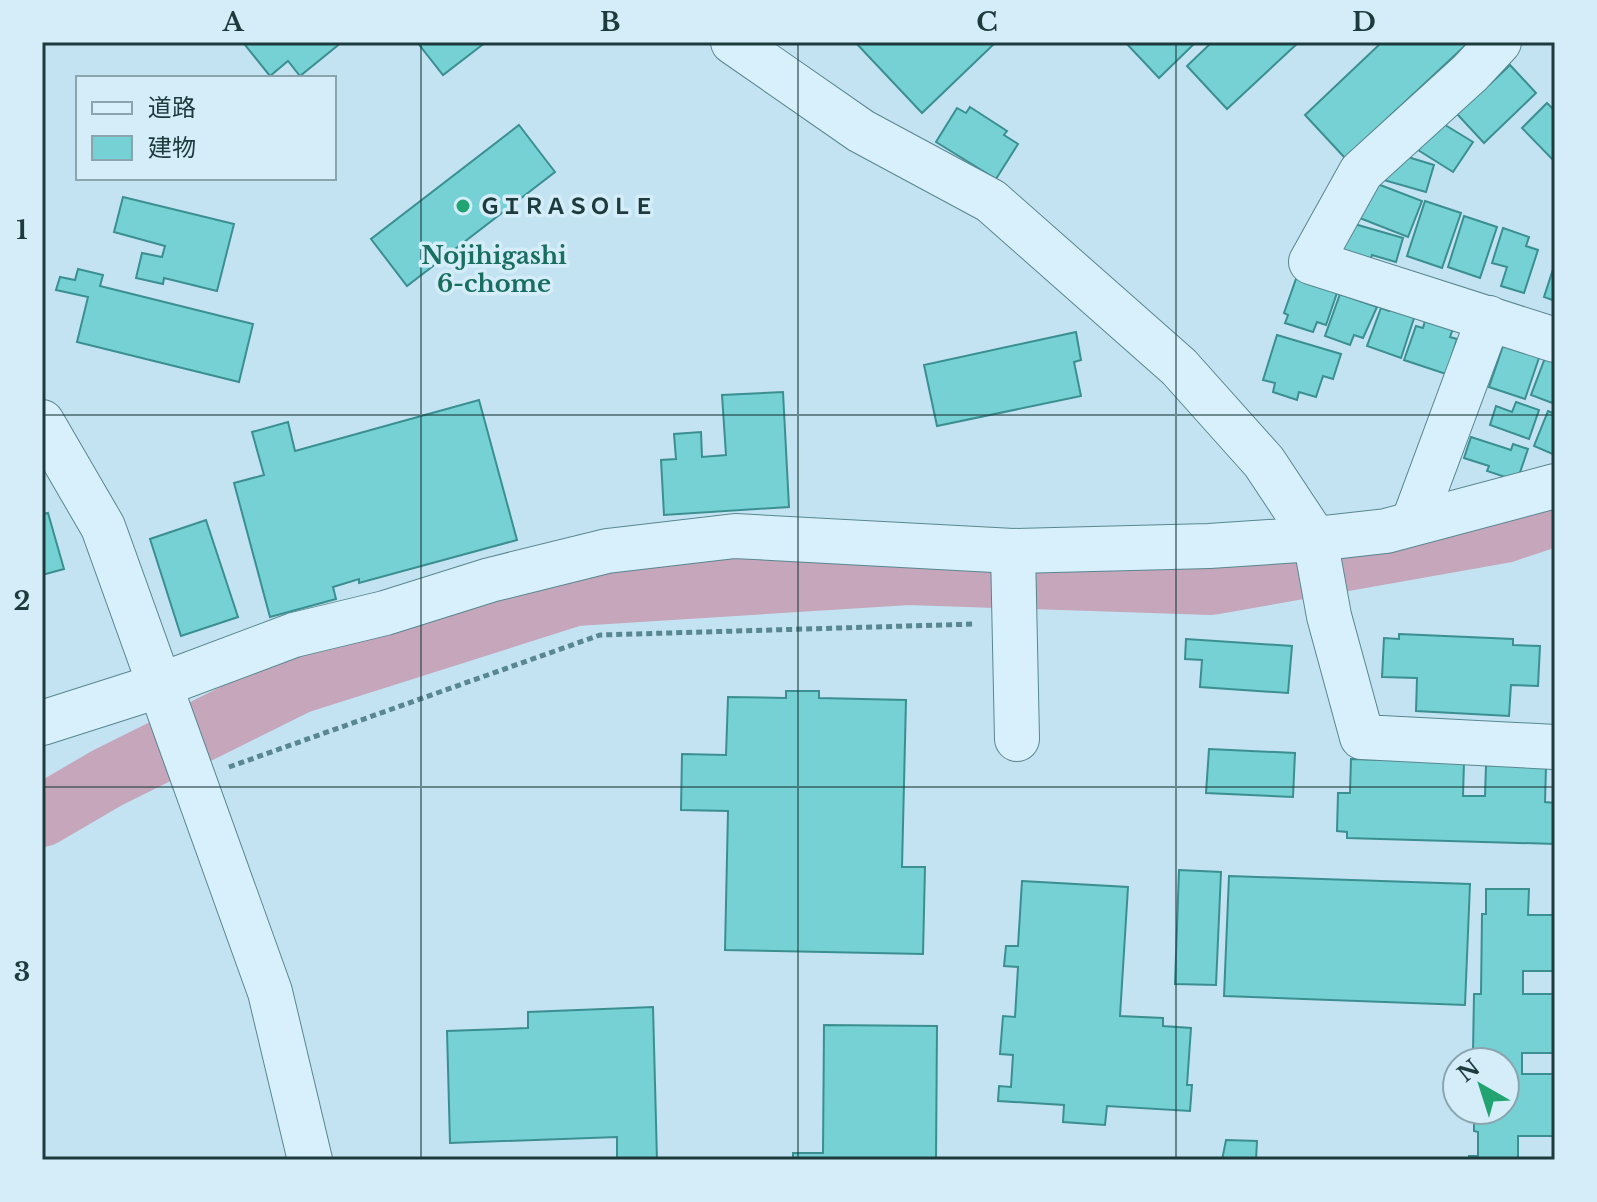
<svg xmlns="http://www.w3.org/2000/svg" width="1597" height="1202" viewBox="0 0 1597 1202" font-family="'Libre Baskerville','Noto Sans JP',serif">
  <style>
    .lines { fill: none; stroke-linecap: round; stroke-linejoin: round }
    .river { stroke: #c5a6bb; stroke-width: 62 }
    .building { fill: #75d1d4; stroke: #3b8f91; stroke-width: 2 }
    .minor-casing { stroke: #58878f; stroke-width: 46 }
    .path { stroke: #58878f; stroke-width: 5; stroke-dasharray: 6 4; stroke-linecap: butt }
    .minor { stroke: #d8f0fc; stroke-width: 44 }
    .grid { fill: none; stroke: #1d3a3d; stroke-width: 2; stroke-opacity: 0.55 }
    .poi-dot { fill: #21a471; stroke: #d4edf9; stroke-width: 3 }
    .labels { text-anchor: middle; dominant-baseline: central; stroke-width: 7; stroke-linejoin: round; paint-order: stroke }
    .poi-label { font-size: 22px; font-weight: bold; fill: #1d3a3d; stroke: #d4edf9; text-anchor: start }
    .neighbourhood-label { font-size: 24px; font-weight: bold; fill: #186e5f; stroke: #d4edf9 }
    .neatline { fill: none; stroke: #1d3a3d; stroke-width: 3 }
    .grid-label { font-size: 26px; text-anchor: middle; font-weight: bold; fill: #1d3a3d }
  </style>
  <rect width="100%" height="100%" fill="#c3e3f2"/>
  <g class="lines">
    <polyline class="river" points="42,816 107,778 298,683 575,595 908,574 1211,584 1504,532 1555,515"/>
  </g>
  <g class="building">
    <polygon points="249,42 342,42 300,76 288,61 270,76 245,45"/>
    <polygon points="417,42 486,42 443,75"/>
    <polygon points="855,42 996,42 922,113"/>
    <polygon points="1125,42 1196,42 1159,78"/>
    <polygon points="1212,42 1299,42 1227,109 1187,66"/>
    <polygon points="1382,42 1469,42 1345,158 1305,115"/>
    <polygon points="1510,65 1536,93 1484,143 1457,114 1485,78 1490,84"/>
    <polygon points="1547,103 1555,111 1553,160 1522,128"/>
    <polygon points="970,107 1007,131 1004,135 1018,144 996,179 936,142 957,108 966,113"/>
    <polygon points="1437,120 1473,142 1453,172 1418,150"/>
    <polygon points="519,125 555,172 407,286 371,239"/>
    <polygon points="1398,154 1434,165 1426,192 1380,179"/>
    <polygon points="1375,183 1422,201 1408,237 1347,213"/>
    <polygon points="123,197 234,224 217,291 164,278 163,284 136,278 142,253 162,257 165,246 114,232"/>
    <polygon points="1425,201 1461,213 1442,268 1407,256"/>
    <polygon points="1464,216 1497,227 1480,278 1448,267"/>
    <polygon points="1344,221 1403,238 1396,262 1372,255 1367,269 1333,259"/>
    <polygon points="1503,228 1529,237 1526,246 1538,250 1524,293 1501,286 1507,267 1492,263"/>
    <polygon points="1555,263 1555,301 1544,297"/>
    <polygon points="78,269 103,275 100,286 253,324 239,382 77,342 88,297 56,290 60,277 75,280"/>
    <polygon points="1297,276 1338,290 1326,325 1317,322 1313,332 1285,323 1288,315 1284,313"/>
    <polygon points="1340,294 1377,307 1363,338 1354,335 1350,345 1325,336"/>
    <polygon points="1392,301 1417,309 1401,358 1367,346 1381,308 1389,311"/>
    <polygon points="1426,317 1454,326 1450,337 1457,339 1446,374 1404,360 1416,326 1423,328"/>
    <polygon points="1076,332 1081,360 1074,362 1081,396 937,426 924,365"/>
    <polygon points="1277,335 1341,354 1333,379 1323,376 1316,397 1299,392 1297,400 1273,392 1275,383 1263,380"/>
    <polygon points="1504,343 1540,355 1525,399 1489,387"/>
    <polygon points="1545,358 1555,361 1555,404 1531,395"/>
    <polygon points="783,392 789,507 664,515 661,460 676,459 674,434 701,432 702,457 726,455 722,395"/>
    <polygon points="479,400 517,540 359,583 359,579 333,587 336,599 270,617 234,483 264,475 252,432 288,422 295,451"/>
    <polygon points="1516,402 1539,410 1529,439 1490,425 1496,406 1512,412"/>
    <polygon points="1548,411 1555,414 1555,455 1534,446"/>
    <polygon points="1471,437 1511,450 1513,444 1528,449 1517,481 1487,471 1489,466 1464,458"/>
    <polygon points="48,513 64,569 42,575 42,514"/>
    <polygon points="206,520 238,617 181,636 150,539"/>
    <polygon points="1399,634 1513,639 1513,645 1540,646 1538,686 1511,685 1509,716 1416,711 1417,678 1382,677 1384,638 1399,639"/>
    <polygon points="1186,639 1292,646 1288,693 1200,687 1202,660 1185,659"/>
    <polygon points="786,691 819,691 819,698 906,700 902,867 925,867 923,954 725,950 728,811 681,810 682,754 726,755 728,697 786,698"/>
    <polygon points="1209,749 1295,753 1293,797 1206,793"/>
    <polygon points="1351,759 1464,762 1463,796 1485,796 1486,765 1546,767 1545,802 1555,803 1555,844 1347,838 1347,832 1337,831 1338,793 1350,793"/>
    <polygon points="1179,870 1221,872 1216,985 1175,984"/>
    <polygon points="1229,876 1470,884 1465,1005 1224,996"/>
    <polygon points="1022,881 1128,887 1120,1016 1163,1018 1163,1026 1191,1028 1187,1085 1192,1085 1190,1111 1107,1106 1105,1125 1063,1122 1064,1105 998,1101 999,1086 1011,1087 1013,1055 1000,1054 1003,1016 1015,1017 1018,967 1004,966 1006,946 1018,946"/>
    <polygon points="1486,889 1529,889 1528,915 1555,915 1555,971 1523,971 1523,994 1555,994 1554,1053 1522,1053 1522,1074 1553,1074 1553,1136 1518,1136 1518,1158 1550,1158 1550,1160 1469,1160 1469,1156 1478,1156 1478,1132 1474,1131 1474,1110 1505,1110 1505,1062 1481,1062 1481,1053 1473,1052 1474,994 1481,994 1482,914 1486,914"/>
    <polygon points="653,1007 657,1160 617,1160 617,1137 450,1143 447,1031 528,1028 528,1012"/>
    <polygon points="824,1025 937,1026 936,1160 793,1160 793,1153 823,1153"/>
    <polygon points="1226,1140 1257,1141 1256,1160 1222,1160"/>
  </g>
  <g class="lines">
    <g class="minor-casing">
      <g id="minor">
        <polyline points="733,42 861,131 991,201 1179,367 1264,462 1315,539 1329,616 1362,737 1555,747"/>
        <polyline points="1499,42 1470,73 1361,172 1311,262 1555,340"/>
        <polyline points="42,422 103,527 270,992 310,1160"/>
        <polyline points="1413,523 1489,318"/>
        <polyline points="1013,551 1017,739"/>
        <polyline points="42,723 158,686 294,635 385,613 490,580 607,551 735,536 1013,551 1209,546 1315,539 1386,531 1555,486"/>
      </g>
    </g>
    <polyline class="path" points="229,767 600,635 976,624"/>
    <use href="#minor" class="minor"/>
  </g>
  <path class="grid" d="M421,42V1160M798,42V1160M1176,42V1160M42,415H1555M42,787H1555"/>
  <circle class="poi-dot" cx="463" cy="206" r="8"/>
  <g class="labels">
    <g class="poi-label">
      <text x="479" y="206">ＧＩＲＡＳＯＬＥ</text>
    </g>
    <g class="neighbourhood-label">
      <text x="494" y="255">Nojihigashi<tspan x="494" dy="28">6-chome</tspan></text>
    </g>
  </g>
  <rect width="1597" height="1202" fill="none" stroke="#d4edf9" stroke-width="88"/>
  <rect x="76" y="76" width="260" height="104" fill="#d4edf9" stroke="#8ba5ae" stroke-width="2"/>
  <rect x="92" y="102" width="40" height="12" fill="#d8f0fc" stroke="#8ba5ae" stroke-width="2"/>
  <text x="148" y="116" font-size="24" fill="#1d3a3d">道路</text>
  <rect x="92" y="136" width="40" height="24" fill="#75d1d4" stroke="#8ba5ae" stroke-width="2"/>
  <text x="148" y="156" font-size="24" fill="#1d3a3d">建物</text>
  <g transform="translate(1481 1086) rotate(321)"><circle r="38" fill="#d4edf9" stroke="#8ba5ae" stroke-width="2"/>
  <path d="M0-6L14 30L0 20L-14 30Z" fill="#21a471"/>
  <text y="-12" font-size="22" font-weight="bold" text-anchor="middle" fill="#1d3a3d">N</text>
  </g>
  <rect x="44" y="44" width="1509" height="1114" class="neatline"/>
  <g class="grid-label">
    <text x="233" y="31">A</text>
    <text x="610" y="31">B</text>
    <text x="987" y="31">C</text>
    <text x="1364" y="31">D</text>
    <text x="22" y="239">1</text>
    <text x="22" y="610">2</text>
    <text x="22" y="981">3</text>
  </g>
</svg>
